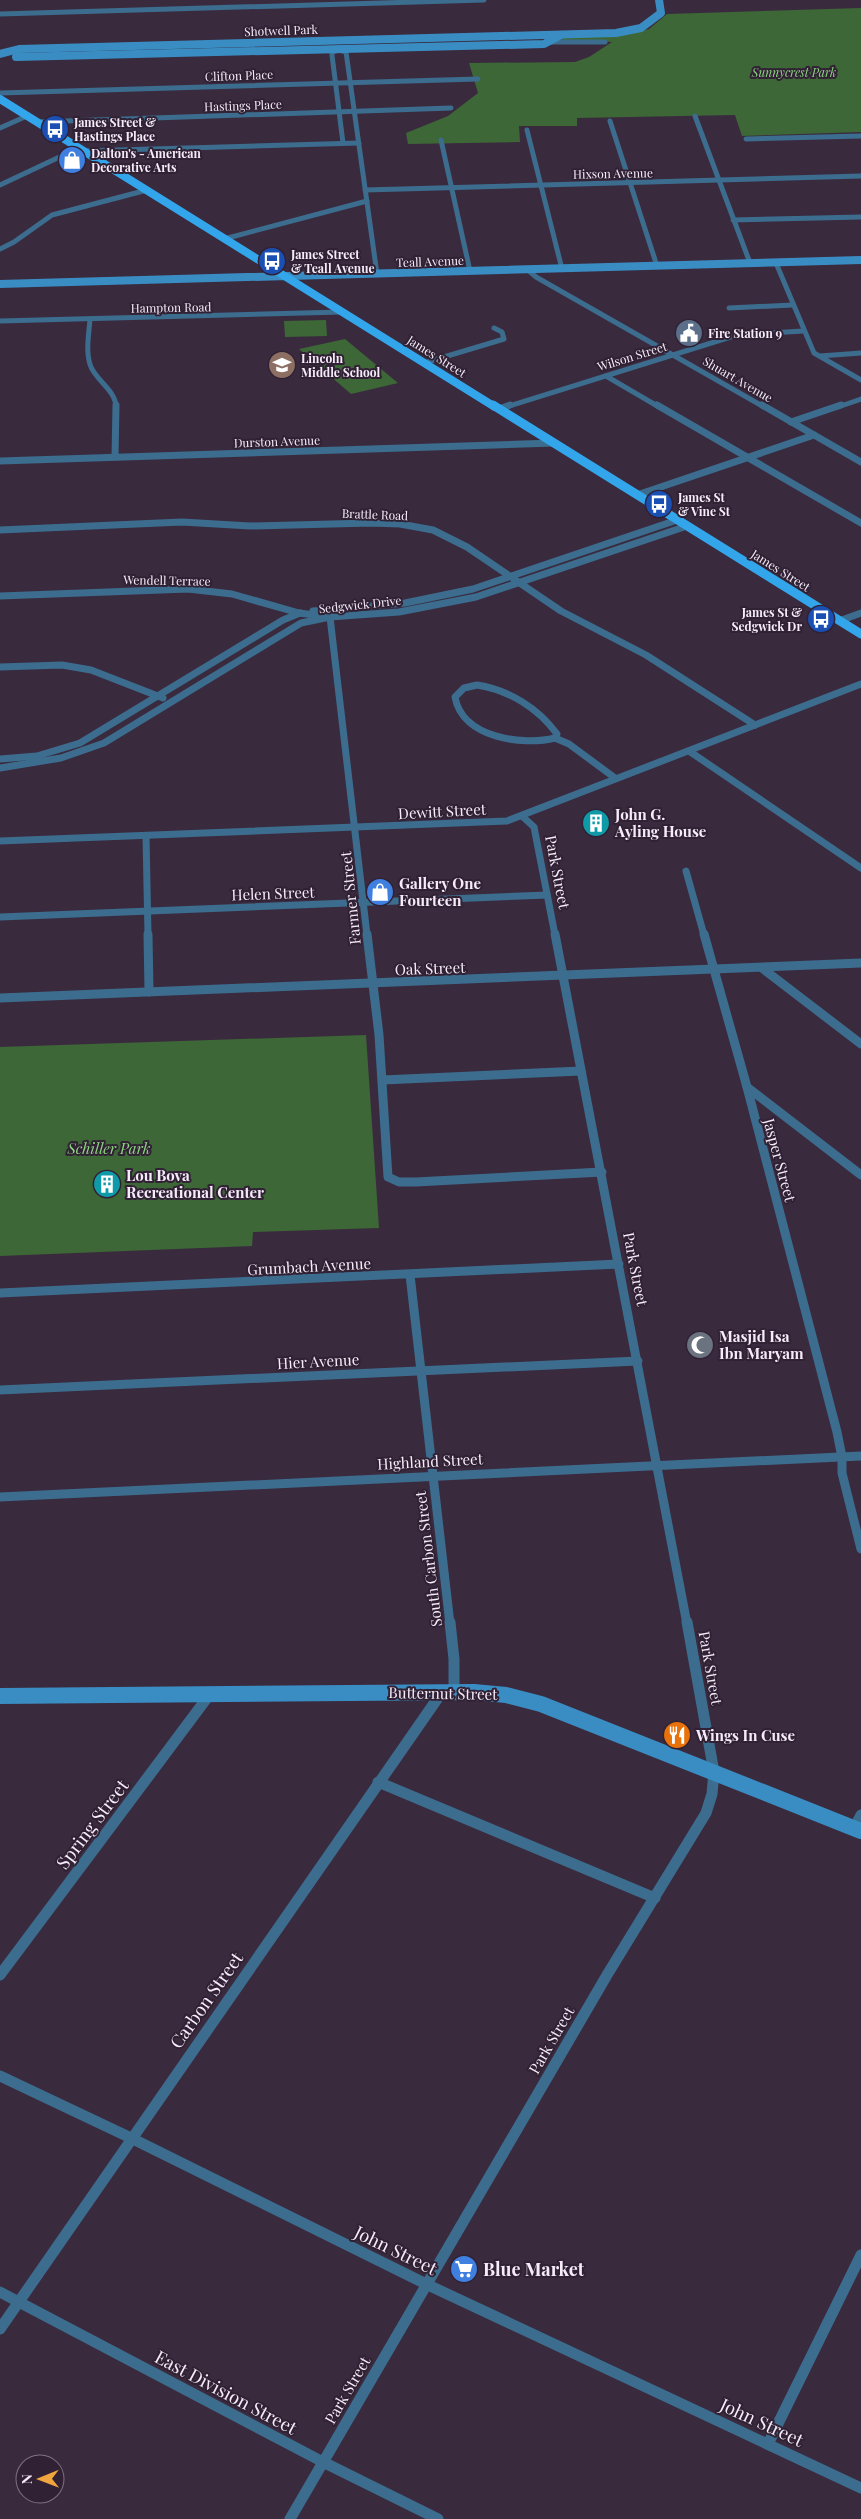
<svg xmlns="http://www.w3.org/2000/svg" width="861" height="2519" viewBox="0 0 861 2519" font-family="'Playfair Display',serif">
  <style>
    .green { fill: #3d6736 }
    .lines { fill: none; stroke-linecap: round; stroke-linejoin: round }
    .street-far3 { stroke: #3c6d8e; stroke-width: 5 }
    .street-far2 { stroke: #3c6d8e; stroke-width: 7 }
    .street-far1 { stroke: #3c6d8e; stroke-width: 9 }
    .street { stroke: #3c6d8e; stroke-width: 11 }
    .secondary-far1 { stroke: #3a8dc3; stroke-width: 8 }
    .secondary { stroke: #3a8dc3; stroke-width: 16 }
    .primary-far1 { stroke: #33a6eb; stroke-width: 8 }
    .primary { stroke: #33a6eb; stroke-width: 9 }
    .labels { text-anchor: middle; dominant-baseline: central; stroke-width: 4; stroke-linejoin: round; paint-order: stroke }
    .far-street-label { font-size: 12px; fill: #f6ecf9; stroke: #302134 }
    .far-park-label { font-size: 12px; font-style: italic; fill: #8cd580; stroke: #302134 }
    .far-poi-label { font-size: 12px; font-weight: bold; fill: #f6ecf9; stroke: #302134; text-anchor: start }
    .street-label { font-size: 15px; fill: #f6ecf9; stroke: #302134 }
    .poi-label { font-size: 15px; font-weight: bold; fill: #f6ecf9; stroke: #302134; text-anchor: start }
    .park-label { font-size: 15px; font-style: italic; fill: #8cd580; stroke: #302134 }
    .near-street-label { font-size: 18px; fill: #f6ecf9; stroke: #302134 }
    .near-poi-label { font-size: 18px; font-weight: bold; fill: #f6ecf9; stroke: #302134; text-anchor: start }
  </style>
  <rect width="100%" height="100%" fill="#3a2a3e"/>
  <g class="green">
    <polygon points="861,8 861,132 742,136 735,115 577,118 577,126 519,126 520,142 408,144 406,133 448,116 478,93 469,63 575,62 589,57 612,42 561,40 564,37 630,34 649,29 667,14"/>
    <polygon points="326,320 327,336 285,337 284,321"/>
    <polygon points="345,339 398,383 351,394 299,349"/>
    <polygon points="366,1035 379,1228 253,1232 252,1246 0,1256 0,1047"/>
  </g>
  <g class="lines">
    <g class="street-far3">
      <polyline points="0,14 484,0"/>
      <polyline points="550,42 605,42"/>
      <polyline points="0,93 478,79"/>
      <polyline points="695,116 750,263"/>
      <polyline points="610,121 657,266"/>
      <polyline points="37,122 451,108"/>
      <polyline points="0,128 27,116"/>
      <polyline points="527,130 562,269"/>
      <polyline points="746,139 861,136"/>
      <polyline points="441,140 470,271"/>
      <polyline points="343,143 332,55 332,52 339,50 346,52 377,274"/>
      <polyline points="0,185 68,153 83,151 359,143"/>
      <polyline points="365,190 861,176"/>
      <polyline points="733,220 861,217"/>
      <polyline points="224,239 367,201"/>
      <polyline points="0,249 14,242 52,215 147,190"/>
      <polyline points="776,263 814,353 861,380"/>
      <polyline points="528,270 536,277 764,407"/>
      <polyline points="729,308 793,305"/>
      <path d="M90,319C89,334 85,353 91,367C97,381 116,391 116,407"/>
      <polyline points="0,321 342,312"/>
      <polyline points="820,356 861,353"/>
      <polyline points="424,363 504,339 502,332 494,328"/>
      <polyline points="606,376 659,407"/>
      <polyline points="506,407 737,335 803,331"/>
      <polyline points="838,407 861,399"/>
    </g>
    <g class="street-far2">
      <polyline points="657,405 861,523"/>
      <polyline points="762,405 861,462"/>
      <polyline points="499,409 510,405"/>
      <polyline points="791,422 841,405"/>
      <polyline points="115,457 116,405"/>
      <polyline points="0,461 554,443"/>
      <polyline points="637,495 814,435"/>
      <polyline points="0,530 182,522 250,526 371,523 400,524 433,530 467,547 561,611 646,655 755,725"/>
      <polyline points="0,596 188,589 232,594 299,613 330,617 367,935"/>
      <polyline points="313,611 405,603 473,589 677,520"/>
      <polyline points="839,621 861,613"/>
      <polyline points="0,667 62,665 91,670 163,698"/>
      <path d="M477,685C509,690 538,708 557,734L555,738C523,746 462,738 455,697L464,688Z"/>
      <polyline points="555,738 569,744 615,778"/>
      <polyline points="689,751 861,868"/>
      <polyline points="0,759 37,756 80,743 283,620 300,613"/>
      <polyline points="0,768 61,758 104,743 301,623 330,617 399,612 476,597 687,526"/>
      <polyline points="522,816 534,827 555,935"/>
      <polyline points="146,836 148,935"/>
      <polyline points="0,841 507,821 861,684"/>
      <polyline points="686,871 704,935"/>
      <polyline points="0,917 547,895"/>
    </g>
    <g class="street-far1">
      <polyline points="148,934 149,992"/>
      <polyline points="367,934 379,1035 388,1177 399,1182 416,1182 602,1172"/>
      <polyline points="555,934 687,1624"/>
      <polyline points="704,934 747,1087 837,1432 842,1457 842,1473 861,1549"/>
      <polyline points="762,968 861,1044"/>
      <polyline points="0,998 861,963"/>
      <polyline points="383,1080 581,1071"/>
      <polyline points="747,1087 861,1175"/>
      <polyline points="410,1275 450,1624"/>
      <polyline points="0,1293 619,1264"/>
      <polyline points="0,1390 638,1361"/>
      <polyline points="0,1497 861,1456"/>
    </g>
    <g class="street">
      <polyline points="450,1622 454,1659 454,1692"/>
      <polyline points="378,1782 655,1898"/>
      <polyline points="854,1828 861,1815"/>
      <polyline points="0,1975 210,1694"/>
      <polyline points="0,2076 131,2138 426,2284 861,2488"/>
      <polyline points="0,2292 323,2462 438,2519"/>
      <polyline points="0,2329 442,1692"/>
      <polyline points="768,2444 861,2255"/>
      <polyline points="290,2519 607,1975 706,1813 712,1794 714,1772 687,1622"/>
    </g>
    <g class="secondary-far1">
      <polyline points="0,54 19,49 616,33 641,28 661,13 659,0"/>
      <polyline points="16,57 544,44 561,35"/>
      <polyline points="0,284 861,260"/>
    </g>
    <polyline class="secondary" points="0,1696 474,1692 506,1695 541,1704 861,1831"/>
    <polyline class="primary-far1" points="0,99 495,407"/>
    <polyline class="primary" points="493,405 861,634"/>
  </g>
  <defs>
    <g id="bus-disc" transform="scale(1.4375)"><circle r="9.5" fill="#1a4fb4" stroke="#302134"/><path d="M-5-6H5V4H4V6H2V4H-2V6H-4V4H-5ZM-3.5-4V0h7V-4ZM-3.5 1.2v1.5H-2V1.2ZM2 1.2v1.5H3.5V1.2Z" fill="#fff"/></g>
    <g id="shop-disc" transform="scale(1.4375)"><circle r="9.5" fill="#3f7fe0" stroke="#302134"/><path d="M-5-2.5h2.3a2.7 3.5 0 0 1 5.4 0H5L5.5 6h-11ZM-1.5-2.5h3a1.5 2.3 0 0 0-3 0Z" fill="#fff"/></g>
    <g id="civic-disc" transform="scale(1.4375)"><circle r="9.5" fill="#5c6f8a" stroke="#302134"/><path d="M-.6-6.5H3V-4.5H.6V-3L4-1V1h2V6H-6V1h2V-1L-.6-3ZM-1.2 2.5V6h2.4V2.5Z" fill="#fff"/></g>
    <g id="school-disc" transform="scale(1.4375)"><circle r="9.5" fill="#8d6e63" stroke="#302134"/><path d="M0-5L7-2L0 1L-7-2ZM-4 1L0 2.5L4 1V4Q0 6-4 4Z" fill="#fff"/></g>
    <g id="building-disc" transform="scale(1.4375)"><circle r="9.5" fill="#0f9aa8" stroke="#302134"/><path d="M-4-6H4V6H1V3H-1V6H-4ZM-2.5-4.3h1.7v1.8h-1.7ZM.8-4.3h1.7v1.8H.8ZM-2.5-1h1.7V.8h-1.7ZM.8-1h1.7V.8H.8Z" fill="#fff"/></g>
    <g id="mosque-disc" transform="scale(1.4375)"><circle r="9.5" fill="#6b7280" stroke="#302134"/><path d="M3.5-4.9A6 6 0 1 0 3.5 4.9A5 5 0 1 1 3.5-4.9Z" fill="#fff"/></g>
    <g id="restaurant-disc" transform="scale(1.4375)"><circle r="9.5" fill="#e8710a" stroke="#302134"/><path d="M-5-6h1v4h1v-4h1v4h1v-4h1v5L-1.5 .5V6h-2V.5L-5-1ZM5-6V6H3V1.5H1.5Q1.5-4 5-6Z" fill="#fff"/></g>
    <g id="supermarket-disc" transform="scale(1.4375)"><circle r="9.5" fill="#3f7fe0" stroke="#302134"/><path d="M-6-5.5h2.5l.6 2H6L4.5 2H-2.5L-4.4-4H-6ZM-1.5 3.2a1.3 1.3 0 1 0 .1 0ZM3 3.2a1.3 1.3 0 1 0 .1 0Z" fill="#fff"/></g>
  </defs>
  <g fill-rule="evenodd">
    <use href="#bus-disc" x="55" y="129"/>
    <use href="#shop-disc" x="72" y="160"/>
    <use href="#bus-disc" x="272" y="261"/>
    <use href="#civic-disc" x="689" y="333"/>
    <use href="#school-disc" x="282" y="365"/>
    <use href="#bus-disc" x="659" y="504"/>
    <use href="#bus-disc" x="821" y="619"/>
    <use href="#building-disc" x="596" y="823"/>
    <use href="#shop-disc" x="380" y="892"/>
    <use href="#building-disc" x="107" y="1184"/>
    <use href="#mosque-disc" x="700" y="1345"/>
    <use href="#restaurant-disc" x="677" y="1735"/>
    <use href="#supermarket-disc" x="464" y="2269"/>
  </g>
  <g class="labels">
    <g class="far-street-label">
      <text transform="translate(281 30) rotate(-2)">Shotwell Park</text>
      <text transform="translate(239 75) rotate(-2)">Clifton Place</text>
      <text transform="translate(243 105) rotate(-2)">Hastings Place</text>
      <text transform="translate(613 173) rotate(-1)">Hixson Avenue</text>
      <text transform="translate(430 261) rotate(-2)">Teall Avenue</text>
      <text transform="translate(171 307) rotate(-1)">Hampton Road</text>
      <text transform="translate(437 356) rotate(32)">James Street</text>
      <text transform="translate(632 356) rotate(-17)">Wilson Street</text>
      <text transform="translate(738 379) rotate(30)">Shuart Avenue</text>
      <text transform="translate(277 441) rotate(-2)">Durston Avenue</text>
      <text transform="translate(375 514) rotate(2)">Brattle Road</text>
      <text transform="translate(781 570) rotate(32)">James Street</text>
      <text transform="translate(167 580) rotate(1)">Wendell Terrace</text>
      <text transform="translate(360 604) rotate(-6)">Sedgwick Drive</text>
    </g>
    <g class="far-park-label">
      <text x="794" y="72">Sunnycrest Park</text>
    </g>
    <g class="far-poi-label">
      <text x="74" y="122">James Street &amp;<tspan x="74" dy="14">Hastings Place</tspan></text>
      <text x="91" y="153">Dalton's - American<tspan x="91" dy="14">Decorative Arts</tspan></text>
      <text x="291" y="254">James Street<tspan x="291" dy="14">&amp; Teall Avenue</tspan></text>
      <text x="708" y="333">Fire Station 9</text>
      <text x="301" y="358">Lincoln<tspan x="301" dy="14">Middle School</tspan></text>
      <text x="678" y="497">James St<tspan x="678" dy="14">&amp; Vine St</tspan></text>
      <text x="802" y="612" text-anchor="end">James St &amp;<tspan x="802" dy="14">Sedgwick Dr</tspan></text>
    </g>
    <g class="street-label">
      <text transform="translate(442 811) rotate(-3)">Dewitt Street</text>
      <text transform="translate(558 872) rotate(79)">Park Street</text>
      <text transform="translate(273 893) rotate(-2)">Helen Street</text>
      <text transform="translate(350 898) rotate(-96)">Farmer Street</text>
      <text transform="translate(430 968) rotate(-2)">Oak Street</text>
      <text transform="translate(780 1160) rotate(75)">Jasper Street</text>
      <text transform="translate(309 1266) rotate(-3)">Grumbach Avenue</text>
      <text transform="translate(636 1269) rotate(79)">Park Street</text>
      <text transform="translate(318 1361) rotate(-3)">Hier Avenue</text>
      <text transform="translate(430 1461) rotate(-3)">Highland Street</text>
      <text transform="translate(428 1559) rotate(-97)">South Carbon Street</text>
      <text transform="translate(711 1668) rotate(80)">Park Street</text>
      <text transform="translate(443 1693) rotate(1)">Butternut Street</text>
      <text transform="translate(551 2040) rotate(-60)">Park Street</text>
      <text transform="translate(347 2390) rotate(-60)">Park Street</text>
    </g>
    <g class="poi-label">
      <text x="615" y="814">John G.<tspan x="615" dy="17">Ayling House</tspan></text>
      <text x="399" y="883">Gallery One<tspan x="399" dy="17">Fourteen</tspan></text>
      <text x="126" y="1175">Lou Bova<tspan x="126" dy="17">Recreational Center</tspan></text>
      <text x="719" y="1336">Masjid Isa<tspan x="719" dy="17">Ibn Maryam</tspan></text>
      <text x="696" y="1735">Wings In Cuse</text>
    </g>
    <g class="park-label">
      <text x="109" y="1148">Schiller Park</text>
    </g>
    <g class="near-street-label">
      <text transform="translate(92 1824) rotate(-53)">Spring Street</text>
      <text transform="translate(206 2000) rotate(-55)">Carbon Street</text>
      <text transform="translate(396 2250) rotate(26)">John Street</text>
      <text transform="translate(226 2392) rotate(28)">East Division Street</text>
      <text transform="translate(762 2422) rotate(25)">John Street</text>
    </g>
    <g class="near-poi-label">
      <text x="483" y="2269">Blue Market</text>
    </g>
  </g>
  <g transform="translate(40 2479) rotate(269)"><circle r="24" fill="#302134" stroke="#7f7283"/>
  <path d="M0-4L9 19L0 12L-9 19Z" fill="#f0a63e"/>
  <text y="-8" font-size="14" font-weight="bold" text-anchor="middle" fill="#f6ecf9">N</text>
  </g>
</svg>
